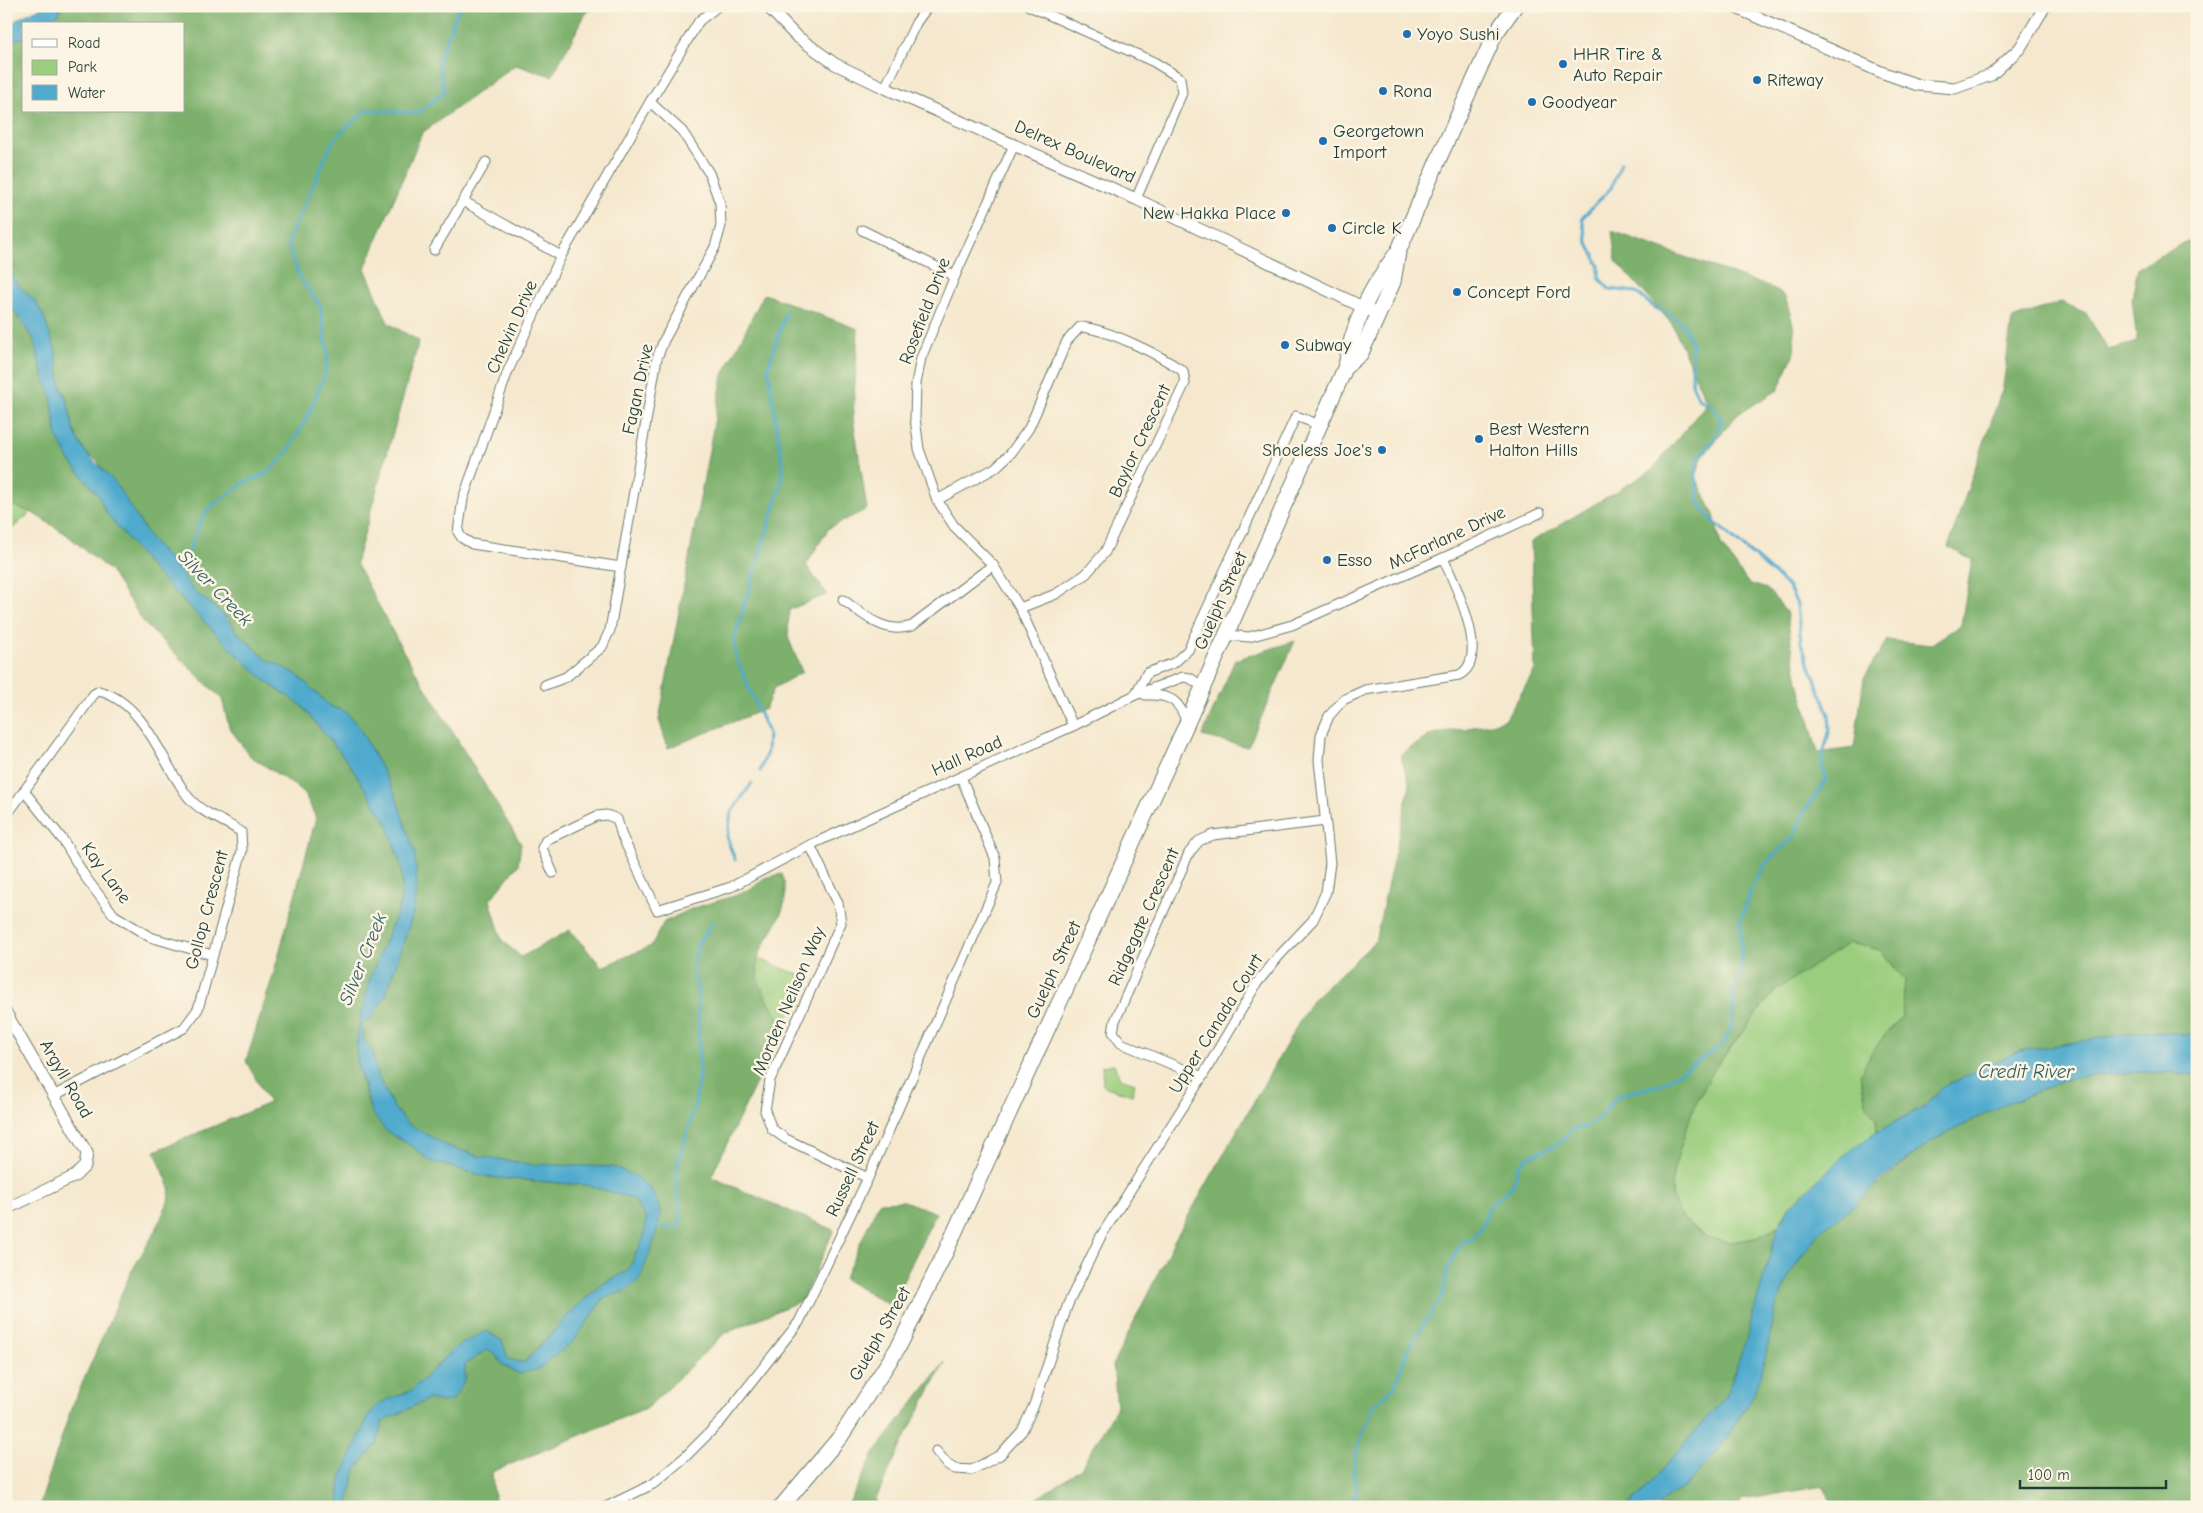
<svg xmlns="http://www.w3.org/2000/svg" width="2203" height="1513" viewBox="0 0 2203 1513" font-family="'Comic Neue',sans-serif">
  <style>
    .green { fill: #9acd7d; stroke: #5c8558 }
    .forest { fill: #7bb06c; stroke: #4d7650 }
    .water { fill: #50aace; stroke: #387481 }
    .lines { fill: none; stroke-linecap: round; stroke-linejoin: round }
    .stream { stroke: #50aace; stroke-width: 3 }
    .minor-casing { stroke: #6a796a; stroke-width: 11 }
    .tertiary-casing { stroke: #6a796a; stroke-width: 13 }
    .primary-casing { stroke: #6a796a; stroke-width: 17 }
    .minor { stroke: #fff; stroke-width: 9 }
    .tertiary { stroke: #fff; stroke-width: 11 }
    .primary { stroke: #fff; stroke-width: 15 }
    .poi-dot { fill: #1f6fb2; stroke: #fcf5e5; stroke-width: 2 }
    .labels { text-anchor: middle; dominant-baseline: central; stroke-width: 5; stroke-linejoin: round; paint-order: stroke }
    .poi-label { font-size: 18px; fill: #1f3d34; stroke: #fcf5e5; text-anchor: start }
    .street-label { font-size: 18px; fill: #1f3d34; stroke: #fcf5e5 }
    .water-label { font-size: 19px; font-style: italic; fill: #2e5e62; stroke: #fcf5e5 }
  </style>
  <rect width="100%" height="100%" fill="#fcf5e5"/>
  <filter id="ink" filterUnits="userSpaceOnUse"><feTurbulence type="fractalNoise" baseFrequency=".02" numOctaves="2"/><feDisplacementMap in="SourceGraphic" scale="10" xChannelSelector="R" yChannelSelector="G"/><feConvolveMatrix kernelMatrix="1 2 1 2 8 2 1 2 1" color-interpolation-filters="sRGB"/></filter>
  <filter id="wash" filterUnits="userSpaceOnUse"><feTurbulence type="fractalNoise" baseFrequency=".0096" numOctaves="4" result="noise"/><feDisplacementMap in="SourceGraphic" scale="20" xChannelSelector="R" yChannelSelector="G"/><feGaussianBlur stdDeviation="1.12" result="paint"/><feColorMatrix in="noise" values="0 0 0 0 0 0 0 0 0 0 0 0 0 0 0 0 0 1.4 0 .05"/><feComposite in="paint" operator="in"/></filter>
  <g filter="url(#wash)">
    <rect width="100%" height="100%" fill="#f5e8ce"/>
    <g class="green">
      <polygon points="6,503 31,512 6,534"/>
      <polygon points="1848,943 1880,949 1905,980 1902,1016 1875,1047 1866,1104 1876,1119 1877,1132 1849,1151 1790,1206 1778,1227 1756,1238 1730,1242 1706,1237 1683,1219 1672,1198 1673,1172 1693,1108 1715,1068 1776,990"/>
      <path d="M757,958L807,978L784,1025C769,1001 757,988 757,958Z"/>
      <polygon points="1114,1064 1120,1078 1135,1083 1132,1095 1106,1087 1103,1084 1102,1066"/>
    </g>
    <g class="forest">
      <path d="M61,6H590L552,76L515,65L422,133L365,268L388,323L419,341L356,563L403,651L521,844L518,865L490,900L502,940L521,957L570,930L602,967L651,946L664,922L691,909L737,895L754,887L764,878L782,874C785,884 787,897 783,908C776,931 754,949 757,975C759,993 774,1010 784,1025L711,1177L834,1230L802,1300L724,1334L648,1407L492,1472L495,1507H347L356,1469L377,1444L382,1422L428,1399L443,1402L465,1379V1365L486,1350L493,1352L503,1365L519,1374L573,1342L603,1299L625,1291L659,1206L527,1164L479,1156L447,1146L407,1123L394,1108L377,1075L372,1049L369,1048L364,1039L362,1023L385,997L414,911L417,889L395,794L360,729L346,712L330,706L295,673L266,659L236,630L229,619L194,591L175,566L151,540L141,523L97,461L86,453L79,442L73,428L67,399L61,387L55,349L43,315L30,297L19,286L6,264V48C11,42 17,39 24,37V111H184V24H38L39,21L58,15Z"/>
      <polygon points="1612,231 1775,289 1785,297 1793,324 1795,351 1778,390 1738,414 1702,457 1696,477 1714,515 1721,545 1748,583 1767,589 1786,611 1798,682 1818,753 1854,748 1864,678 1887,640 1930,645 1961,625 1972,560 1948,547 2003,387 2012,319 2061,302 2086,313 2108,350 2137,342 2132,298 2138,268 2197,236 2197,1035 2146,1031 2020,1051 1943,1087 1925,1106 1877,1132 1876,1119 1866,1104 1860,1074 1875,1047 1902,1016 1905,980 1880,950 1849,943 1776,990 1754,1016 1715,1068 1693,1108 1673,1172 1672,1198 1683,1219 1706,1237 1730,1242 1756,1238 1778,1227 1745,1343 1726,1396 1638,1497 1626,1507 1025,1507 1081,1468 1117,1407 1113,1364 1174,1241 1312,1000 1375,942 1410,784 1400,755 1432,734 1491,724 1506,719 1535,670 1531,542 1651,471 1707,403 1672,324 1616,261"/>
      <polygon points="764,294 858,329 853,418 867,509 829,528 806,565 827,594 789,610 788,637 802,672 774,688 765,709 668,748 659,720 723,375"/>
      <polygon points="6,299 33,338 44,378 51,395 57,437 70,461 99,496 103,508 154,571 232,650 268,683 301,705 348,762 387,823 402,869 402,895 398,911 371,975 360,1020 356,1051 358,1067 368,1104 386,1131 413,1147 430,1161 487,1177 585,1185 608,1191 633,1199 646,1218 644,1237 628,1271 602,1284 576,1307 523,1363 508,1359 502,1341 489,1332 456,1347 411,1391 384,1401 376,1406 367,1419 341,1478 339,1507 39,1507 71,1409 130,1274 156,1230 168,1202 170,1188 155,1151 269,1103 246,1061 272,979 316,818 304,792 249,755 229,727 222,699 145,624 110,571 66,534 31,512 6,503"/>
      <polygon points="1295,641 1248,747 1202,736 1235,660"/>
      <polygon points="2141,1072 2197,1075 2197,1507 1833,1507 1823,1486 1742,1500 1739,1507 1658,1507 1666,1498 1685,1487 1720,1448 1753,1396 1761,1376 1776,1307 1789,1275 1819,1232 1933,1140 2004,1105 2073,1077"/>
      <polygon points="904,1201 936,1213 891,1306 844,1279 879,1202"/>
      <polygon points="945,1362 903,1441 875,1501 882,1507 847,1507 875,1452"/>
    </g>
    <g class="water">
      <polygon points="45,6 61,6 58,15 39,21 38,24 24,24 24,37 16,40 6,48 6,27 21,17"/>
      <polygon points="6,264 19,286 35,301 43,315 55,349 61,387 67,399 73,428 79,442 86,453 114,481 151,540 175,566 194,591 224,615 236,631 266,659 295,673 330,706 346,712 360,729 395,794 415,853 417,889 414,911 385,997 371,1019 362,1023 364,1039 369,1048 372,1049 377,1075 394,1108 407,1123 447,1146 479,1156 527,1164 613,1167 637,1177 652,1191 659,1206 660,1216 655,1239 639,1280 625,1291 603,1299 573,1342 538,1369 519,1374 503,1365 493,1352 486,1350 465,1365 465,1379 453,1400 443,1402 428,1399 382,1422 377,1444 356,1469 347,1507 339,1507 341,1478 367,1419 374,1408 384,1401 411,1391 456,1347 486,1331 502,1341 508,1359 524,1363 576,1307 603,1284 628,1271 644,1237 646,1218 633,1199 608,1191 585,1185 487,1177 430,1161 413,1147 386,1131 372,1113 358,1066 356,1051 360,1020 371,975 398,911 402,895 402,869 387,823 348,762 301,705 268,683 232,650 154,571 107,514 99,496 70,461 57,437 51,396 44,378 33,338 6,299"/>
      <polygon points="2146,1031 2197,1035 2197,1075 2141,1072 2073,1077 2004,1105 1933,1140 1881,1180 1857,1203 1819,1232 1789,1275 1776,1307 1761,1376 1753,1396 1720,1448 1685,1487 1666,1498 1658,1507 1626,1507 1638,1497 1726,1396 1745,1343 1778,1227 1790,1206 1849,1151 1877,1132 1925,1106 1943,1087 2020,1051"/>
    </g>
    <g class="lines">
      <g class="stream">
        <polyline points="179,577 201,520 208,509 242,484 265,474 284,457 309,414 324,376 328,355 320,305 300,278 290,252 288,241 334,139 366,110 418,113 444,92 438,60 460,6"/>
        <polyline points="760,771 767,752 768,733 736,657 734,639 781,485 783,469 768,367 786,312"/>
        <polyline points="735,860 727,838 731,813 752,783"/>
        <polyline points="654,1226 676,1229 681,1222 677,1190 677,1166 695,1105 699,1073 698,993 693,972 697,945 714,921"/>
        <polyline points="1350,1507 1357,1491 1353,1472 1358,1446 1374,1405 1395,1386 1407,1350 1443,1295 1448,1268 1461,1243 1473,1238 1481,1228 1490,1205 1513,1186 1518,1167 1526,1158 1557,1145 1572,1129 1586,1127 1598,1119 1619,1095 1660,1085 1723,1045 1732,1025 1734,989 1742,970 1740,921 1754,882 1767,862 1793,838 1805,810 1826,781 1821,761 1830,729 1829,715 1801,643 1797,604 1788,586 1712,520 1699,503 1695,469 1699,457 1717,435 1721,420 1713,406 1699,399 1692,384 1692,342 1683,325 1671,315 1655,308 1636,292 1609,289 1599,278 1599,265 1587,242 1582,218 1611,188 1621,163"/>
      </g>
    </g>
  </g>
  <g filter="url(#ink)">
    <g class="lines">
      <g class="minor-casing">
        <g id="minor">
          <polyline points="1029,6 1154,62 1180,78 1182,93 1136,199"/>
          <polyline points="885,88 916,23 928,6"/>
          <polyline points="1014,145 955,276 921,358 916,384 915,418 919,449 937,500 954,526 993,565 1020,608 1073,726"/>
          <polyline points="463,201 561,256"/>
          <polyline points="862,230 955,276"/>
          <polyline points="434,250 486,162"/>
          <path d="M937,500L995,468L1011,453L1029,428L1067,341L1080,327C1108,329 1160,355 1183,371L1185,383L1105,552L1086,574L1056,594L1020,608"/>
          <polyline points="621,567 472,544 462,538 458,532 463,499 508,371 561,256 650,102 699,21 718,6"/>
          <path d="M843,600C865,615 884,635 912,626L993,565"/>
          <polyline points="1227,635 1249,637 1292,625 1443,558 1540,513"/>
          <polyline points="545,685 566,677 602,647 610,630 657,358 664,340 715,247 721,226 720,203 709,173 682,131 650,102"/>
          <polyline points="1135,695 1147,673 1174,663 1188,650 1296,416 1320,425"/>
          <path d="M1145,695C1170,694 1179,700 1187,723"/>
          <polyline points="24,791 63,840 86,878 114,915 150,937 212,955"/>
          <path d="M6,816L94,694L99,691C138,701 156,745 175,777C180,784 184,793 190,799C203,814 224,820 241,832L242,851L198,1009L184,1028L55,1095"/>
          <polyline points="810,845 838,903 841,923 770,1080 765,1111 772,1129 786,1139 868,1178"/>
          <polyline points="553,873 542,848 546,840 597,816 607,815 617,819 622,836 657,910 731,887 810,845 1073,726 1135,695 1183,677 1190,678 1203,687"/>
          <polyline points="1202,1077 1121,1043 1113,1032 1115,1021 1189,853 1199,841 1213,835 1325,821"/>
          <path d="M936,1451L948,1465L955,1469L972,1470L1000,1455L1022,1431L1034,1405L1068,1304L1101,1236L1202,1077L1257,983L1279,956L1313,920L1326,892L1330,863L1319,760L1321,735L1329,716L1343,700L1365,690L1459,675C1492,659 1454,582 1443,558"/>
          <polyline points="606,1507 653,1484 685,1457 721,1421 799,1322 868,1178 997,883 995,858 961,777"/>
        </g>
      </g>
      <g class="tertiary-casing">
        <g id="tertiary">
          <polyline points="767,6 795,35 835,64 885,88 1136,199 1371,311"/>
          <polyline points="1732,6 1881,72 1918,85 1955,88 1991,75 2020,48 2045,6"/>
          <polyline points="6,1013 87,1153 85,1166 75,1176 6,1209"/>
        </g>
      </g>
      <g class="primary-casing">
        <g id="primary">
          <polyline points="1346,366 1361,353 1393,282 1398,252 1439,158 1495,34 1515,6"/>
          <path d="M781,1507L841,1436L899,1346L946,1251L1187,723L1346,366C1352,325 1372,285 1398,252"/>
        </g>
      </g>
      <use href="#minor" class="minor"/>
      <use href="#tertiary" class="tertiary"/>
      <use href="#primary" class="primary"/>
    </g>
  </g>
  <g class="poi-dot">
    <circle cx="1407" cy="34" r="5"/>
    <circle cx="1563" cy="64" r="5"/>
    <circle cx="1757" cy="80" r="5"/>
    <circle cx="1383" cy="91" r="5"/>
    <circle cx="1532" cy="102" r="5"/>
    <circle cx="1323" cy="141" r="5"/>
    <circle cx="1286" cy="213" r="5"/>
    <circle cx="1332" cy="228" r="5"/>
    <circle cx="1457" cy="292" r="5"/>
    <circle cx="1285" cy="345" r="5"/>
    <circle cx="1479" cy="439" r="5"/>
    <circle cx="1382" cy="450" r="5"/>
    <circle cx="1327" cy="560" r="5"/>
  </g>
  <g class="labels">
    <g class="poi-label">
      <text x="1417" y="34">Yoyo Sushi</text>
      <text x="1573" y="54">HHR Tire &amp;<tspan x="1573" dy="21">Auto Repair</tspan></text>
      <text x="1767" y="80">Riteway</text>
      <text x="1393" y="91">Rona</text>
      <text x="1542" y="102">Goodyear</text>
      <text x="1333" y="131">Georgetown<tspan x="1333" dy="21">Import</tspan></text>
      <text x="1276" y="213" text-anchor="end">New Hakka Place</text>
      <text x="1342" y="228">Circle K</text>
      <text x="1467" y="292">Concept Ford</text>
      <text x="1295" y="345">Subway</text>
      <text x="1489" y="429">Best Western<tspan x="1489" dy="21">Halton Hills</tspan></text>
      <text x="1372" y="450" text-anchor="end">Shoeless Joe's</text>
      <text x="1337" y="560">Esso</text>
    </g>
    <g class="street-label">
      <text transform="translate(1075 152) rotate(24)">Delrex Boulevard</text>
      <text transform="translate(925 311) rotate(-69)">Rosefield Drive</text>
      <text transform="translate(512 327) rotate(-66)">Chelvin Drive</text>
      <text transform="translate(638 389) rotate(-78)">Fagan Drive</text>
      <text transform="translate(1140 441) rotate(-65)">Baylor Crescent</text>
      <text transform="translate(1447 538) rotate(-25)">McFarlane Drive</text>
      <text transform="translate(1221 601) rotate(-66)">Guelph Street</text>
      <text transform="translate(967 756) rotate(-24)">Hall Road</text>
      <text transform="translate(106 873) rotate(54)">Kay Lane</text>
      <text transform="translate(207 910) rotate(-75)">Gollop Crescent</text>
      <text transform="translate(1144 917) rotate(-66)">Ridgegate Crescent</text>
      <text transform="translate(1054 970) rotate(-65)">Guelph Street</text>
      <text transform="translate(789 1001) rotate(-67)">Morden Neilson Way</text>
      <text transform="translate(1216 1024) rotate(-58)">Upper Canada Court</text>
      <text transform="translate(66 1079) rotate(60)">Argyll Road</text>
      <text transform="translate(853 1169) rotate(-65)">Russell Street</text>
      <text transform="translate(880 1334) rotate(-60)">Guelph Street</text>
    </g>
    <g class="water-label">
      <text transform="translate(215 588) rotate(46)">Silver Creek</text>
      <text transform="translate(363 959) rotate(-68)">Silver Creek</text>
      <text x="2026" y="1072">Credit River</text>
    </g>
  </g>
  <rect width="2203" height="1513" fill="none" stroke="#fcf5e5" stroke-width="25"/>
  <rect x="22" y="22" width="162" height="90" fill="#fcf5e5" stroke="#a4ab9e"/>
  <rect x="32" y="39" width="25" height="8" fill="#ffffff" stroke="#a4ab9e"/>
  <text x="68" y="48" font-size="15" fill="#1f3d34">Road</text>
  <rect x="32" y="60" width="25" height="15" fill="#9acd7d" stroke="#a4ab9e"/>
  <text x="68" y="72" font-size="15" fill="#1f3d34">Park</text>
  <rect x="32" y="85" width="25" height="15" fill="#50aace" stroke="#a4ab9e"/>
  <text x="68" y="98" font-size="15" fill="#1f3d34">Water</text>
  <path d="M2020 1480v8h146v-8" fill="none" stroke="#1f3d34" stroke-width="2.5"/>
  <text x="2028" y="1480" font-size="15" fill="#1f3d34" stroke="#fcf5e5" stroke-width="4" paint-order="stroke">100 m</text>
</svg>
